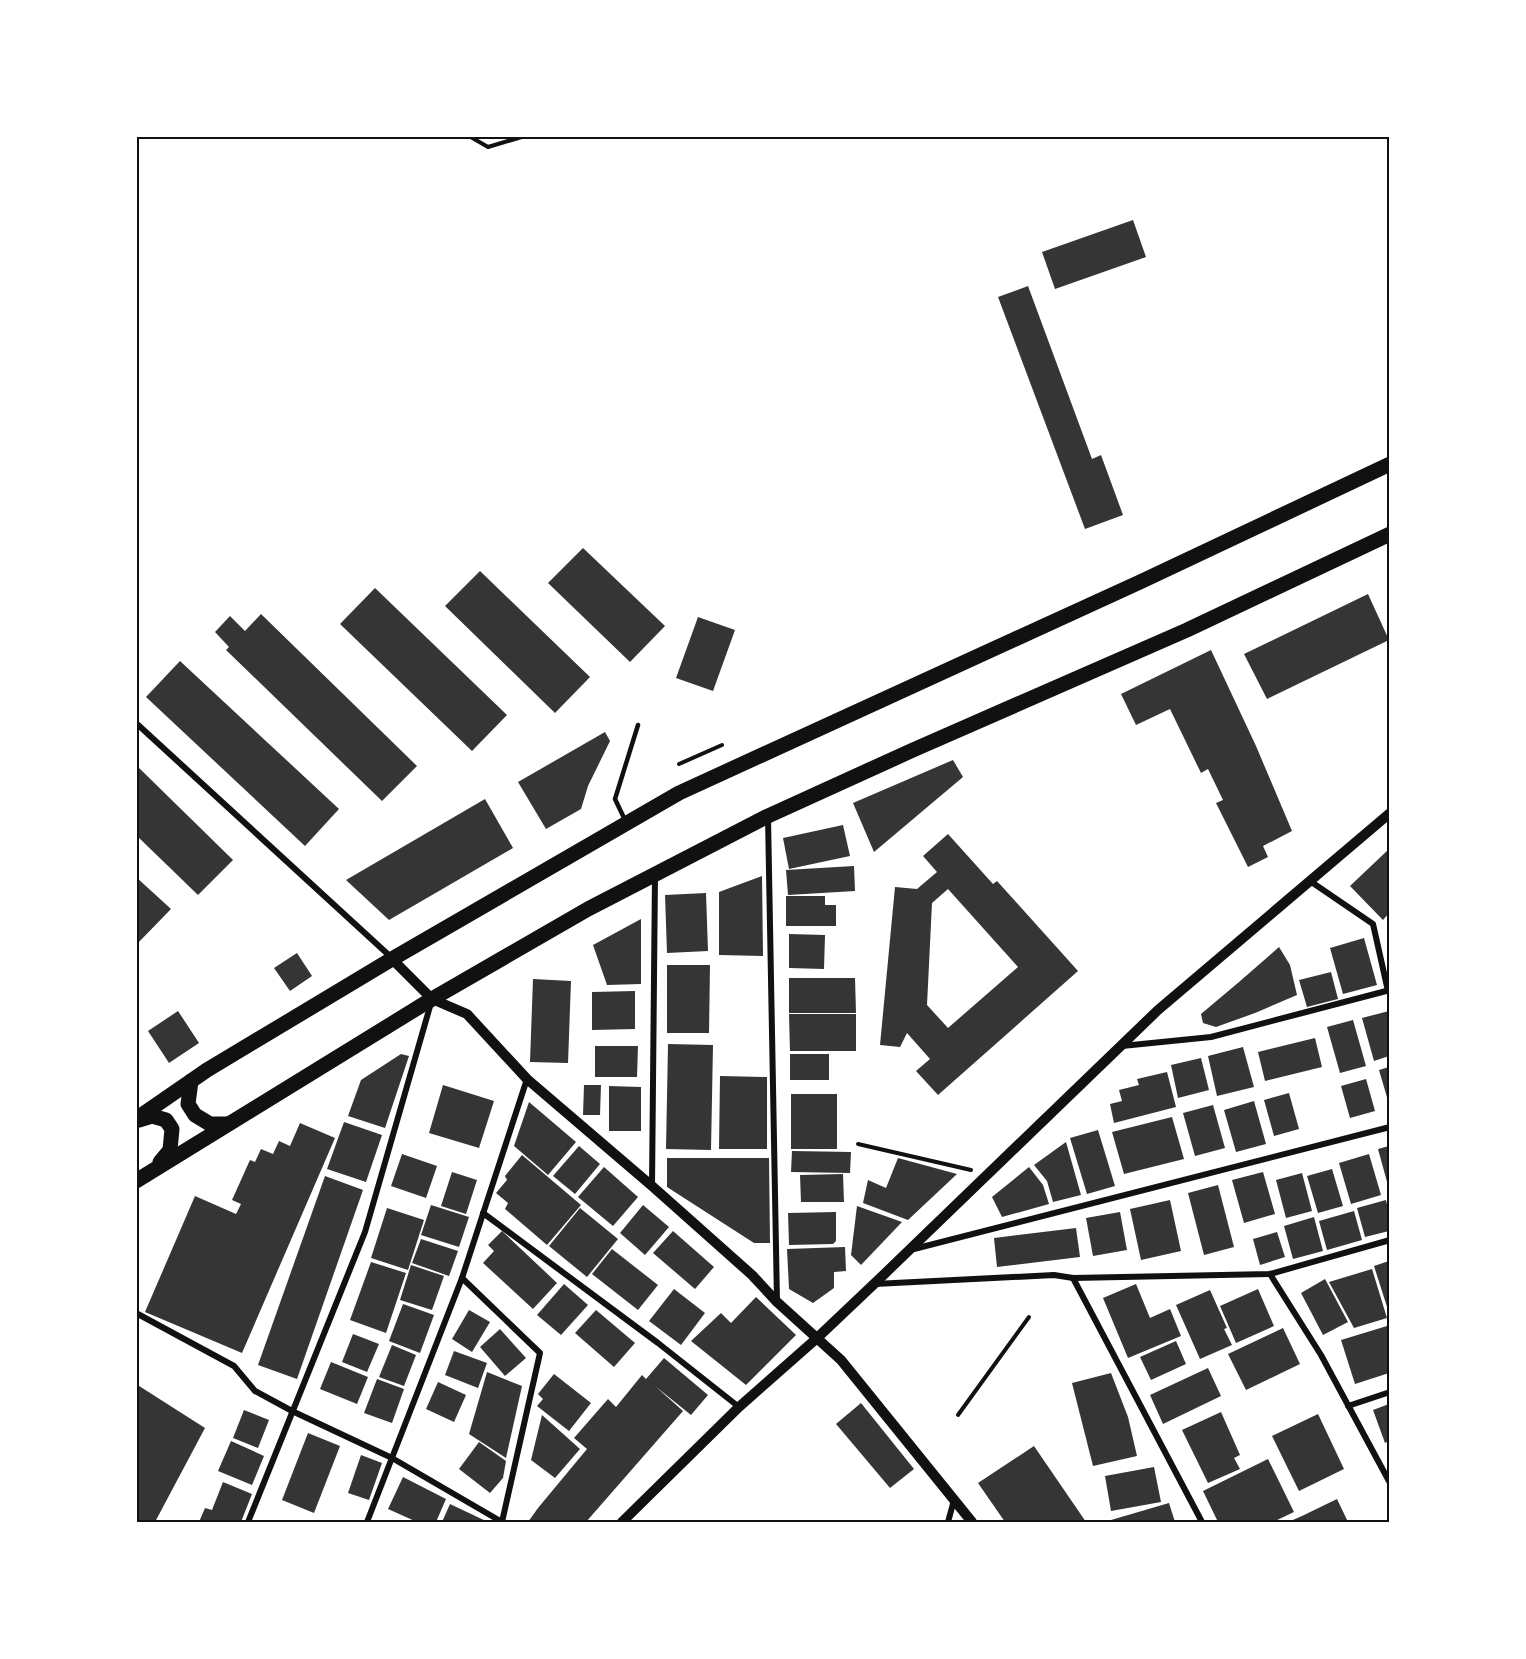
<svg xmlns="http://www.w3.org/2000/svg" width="1526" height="1659" viewBox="0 0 1526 1659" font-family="Montserrat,sans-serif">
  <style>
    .building { fill: #353535; fill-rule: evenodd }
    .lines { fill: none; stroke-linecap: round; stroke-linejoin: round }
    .path { stroke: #111; stroke-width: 4 }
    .service { stroke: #111; stroke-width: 4.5 }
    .minor { stroke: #111; stroke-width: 6 }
    .tertiary { stroke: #111; stroke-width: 10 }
    .primary { stroke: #111; stroke-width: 15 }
    .neatline { fill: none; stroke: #111; stroke-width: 2 }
  </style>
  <rect width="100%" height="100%" fill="#fff"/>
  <g class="building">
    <polygon points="1133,220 1146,257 1055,289 1042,252"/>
    <polygon points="1028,286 1092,459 1101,455 1123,515 1085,529 998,297"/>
    <polygon points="583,548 665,626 630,662 548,583"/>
    <polygon points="480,571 590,677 555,713 445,606"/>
    <polygon points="375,588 507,715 472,751 340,624"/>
    <polygon points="1368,594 1389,640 1267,699 1244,654"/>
    <polygon points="261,614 417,766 382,801 226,650 229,647 215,632 230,616 245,631"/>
    <polygon points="698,617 735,630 713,691 676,678"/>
    <polygon points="1211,650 1256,746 1292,831 1263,846 1268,857 1248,867 1216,803 1223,800 1208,769 1201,773 1170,709 1136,725 1121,694"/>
    <polygon points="180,661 339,809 305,846 146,697"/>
    <polygon points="605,732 610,741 588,786 581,809 546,829 518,782"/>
    <polygon points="953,760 963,777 874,852 853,803"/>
    <polygon points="136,765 233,860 198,895 136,835"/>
    <polygon points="485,799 513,848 389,920 346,880"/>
    <polygon points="843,825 850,856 789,869 783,838"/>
    <path d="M948,834L993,884L997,881L1078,971L938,1095L916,1071L930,1059L907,1033L900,1047L880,1045L895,887L917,889L937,872L923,856ZM948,889L1018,967L948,1028L927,1005L932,903Z"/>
    <polygon points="1389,849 1389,913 1383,920 1350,886"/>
    <polygon points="854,866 855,891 788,895 786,870"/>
    <polygon points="762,876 763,956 719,955 719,892"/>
    <polygon points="136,877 171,909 136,945"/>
    <polygon points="706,893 708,951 667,953 665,895"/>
    <polygon points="786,896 825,896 825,905 836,905 836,926 786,926"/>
    <polygon points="641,919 641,984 607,985 593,945"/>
    <polygon points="789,934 825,935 824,969 789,968"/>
    <polygon points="1364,938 1377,985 1343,994 1330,948"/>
    <polygon points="1279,947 1290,965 1297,995 1255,1013 1216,1027 1203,1023 1201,1014 1239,982"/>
    <polygon points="297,953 312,976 290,991 274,968"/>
    <polygon points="667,965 710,965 709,1033 667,1033"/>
    <polygon points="1331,972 1338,999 1307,1007 1299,980"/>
    <polygon points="789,978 855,978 856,1013 789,1013"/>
    <polygon points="533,979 571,981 568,1063 530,1062"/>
    <polygon points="635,991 635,1029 592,1030 592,992"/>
    <polygon points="178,1011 199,1043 169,1063 148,1031"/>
    <polygon points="1389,1011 1389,1056 1374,1061 1362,1018"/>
    <polygon points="789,1014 856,1014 856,1051 790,1051"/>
    <polygon points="1353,1020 1366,1066 1340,1073 1327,1027"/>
    <polygon points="1315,1038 1322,1067 1265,1081 1258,1052"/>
    <polygon points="668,1044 713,1045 711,1150 666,1149"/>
    <polygon points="595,1046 638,1046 637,1077 595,1077"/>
    <polygon points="1243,1047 1254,1087 1217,1096 1208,1056"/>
    <polygon points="401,1054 409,1056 385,1128 348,1116 361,1080"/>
    <rect x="790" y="1054" width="39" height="26"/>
    <polygon points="1201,1058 1209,1090 1178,1098 1171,1065"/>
    <polygon points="1389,1067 1389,1104 1379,1070"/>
    <polygon points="1167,1072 1176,1107 1114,1123 1110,1104 1122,1101 1119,1090 1139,1085 1137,1079"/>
    <polygon points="720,1076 767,1077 767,1149 719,1149"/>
    <polygon points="1366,1079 1375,1111 1350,1118 1341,1086"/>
    <polygon points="443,1085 494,1101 479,1148 429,1133"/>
    <polygon points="584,1085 601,1085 600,1115 583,1115"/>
    <polygon points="609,1086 641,1087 641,1131 609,1131"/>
    <polygon points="1289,1093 1299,1129 1274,1136 1264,1100"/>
    <rect x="791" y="1094" width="46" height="55"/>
    <polygon points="1254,1101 1266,1144 1236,1152 1224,1110"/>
    <polygon points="529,1102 576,1142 548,1175 514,1146"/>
    <polygon points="1213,1105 1225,1148 1195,1156 1183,1113"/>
    <polygon points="1172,1117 1184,1159 1124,1174 1112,1132"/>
    <polygon points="344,1122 382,1135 366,1182 327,1169"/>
    <polygon points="300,1123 335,1138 242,1353 145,1312 195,1196 236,1214 241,1204 232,1200 250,1160 255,1162 261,1149 273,1154 279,1141 290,1146"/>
    <polygon points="1098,1130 1115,1186 1087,1194 1070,1138"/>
    <polygon points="1066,1142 1081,1195 1053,1202 1047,1181 1034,1165"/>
    <polygon points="579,1146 600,1164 575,1194 553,1176"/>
    <polygon points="1389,1146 1389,1189 1378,1149"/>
    <polygon points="792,1151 851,1152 850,1173 791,1172"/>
    <polygon points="402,1154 437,1166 426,1198 391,1186"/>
    <polygon points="1369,1154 1381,1195 1351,1204 1339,1163"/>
    <polygon points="522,1155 581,1205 547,1245 505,1209 508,1203 496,1193 507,1180 505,1176"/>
    <polygon points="667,1158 769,1158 770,1243 754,1243 667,1187"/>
    <polygon points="898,1158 957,1174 908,1220 863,1203 868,1180 886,1188"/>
    <polygon points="604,1167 638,1197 613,1226 578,1197"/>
    <polygon points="1029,1167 1043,1185 1049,1204 1002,1217 992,1197"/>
    <polygon points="1332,1169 1343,1206 1318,1213 1307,1176"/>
    <polygon points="452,1172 477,1180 466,1214 441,1206"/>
    <polygon points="1263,1172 1275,1214 1244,1223 1232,1180"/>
    <polygon points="1302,1173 1312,1211 1286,1218 1276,1180"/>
    <polygon points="843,1174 844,1202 801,1202 800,1175"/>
    <polygon points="325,1176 363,1190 297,1379 258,1365"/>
    <polygon points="1218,1185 1234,1247 1204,1255 1188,1193"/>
    <polygon points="1170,1200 1181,1251 1141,1260 1130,1209"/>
    <polygon points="1386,1200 1389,1213 1389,1231 1365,1237 1357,1208"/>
    <polygon points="431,1205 469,1217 459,1247 421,1235"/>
    <polygon points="643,1205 669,1227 645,1255 620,1233"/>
    <polygon points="857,1206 902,1222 861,1265 851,1255"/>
    <polygon points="387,1208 424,1220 408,1270 371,1258"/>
    <polygon points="580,1208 618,1239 587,1277 549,1246"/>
    <polygon points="1354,1211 1362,1240 1327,1250 1319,1221"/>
    <polygon points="836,1212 836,1241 833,1244 789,1245 788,1213"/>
    <polygon points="1120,1212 1127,1250 1093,1256 1086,1218"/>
    <polygon points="1314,1217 1323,1251 1293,1259 1284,1226"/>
    <polygon points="1076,1228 1080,1257 997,1267 994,1238"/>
    <polygon points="502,1231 557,1283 533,1309 483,1263 494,1251 488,1245"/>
    <polygon points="673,1231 714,1267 695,1289 653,1253"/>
    <polygon points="1277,1232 1285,1257 1260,1265 1253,1239"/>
    <polygon points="421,1239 458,1251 449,1276 412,1263"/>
    <polygon points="845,1247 846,1271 834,1272 834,1288 813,1303 789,1289 787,1249"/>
    <polygon points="612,1249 658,1285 638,1310 592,1274"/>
    <polygon points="1389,1261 1389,1313 1374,1266"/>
    <polygon points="371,1262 406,1273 386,1333 350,1320"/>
    <polygon points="411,1265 444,1276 432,1310 400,1300"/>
    <polygon points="1372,1269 1387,1318 1354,1328 1329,1282"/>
    <polygon points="1325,1279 1348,1322 1323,1335 1301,1293"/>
    <polygon points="564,1284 588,1305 561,1335 537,1315"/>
    <polygon points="1136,1284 1150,1318 1170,1309 1181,1336 1128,1358 1103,1298"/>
    <polygon points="674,1289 705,1313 681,1345 649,1321"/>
    <polygon points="1258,1289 1274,1326 1236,1343 1220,1306"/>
    <polygon points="1210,1290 1227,1328 1224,1329 1232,1345 1200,1359 1176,1305"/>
    <polygon points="756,1297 796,1335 746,1385 691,1341 721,1313 731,1323"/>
    <polygon points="403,1304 434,1315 420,1353 389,1341"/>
    <polygon points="469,1310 490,1322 472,1352 452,1339"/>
    <polygon points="596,1310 635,1343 614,1367 575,1333"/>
    <polygon points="1387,1326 1389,1334 1389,1373 1355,1384 1341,1340"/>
    <polygon points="1283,1328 1300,1364 1246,1390 1228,1354"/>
    <polygon points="500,1329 526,1358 505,1376 480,1347"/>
    <polygon points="353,1334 379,1344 367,1372 342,1362"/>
    <polygon points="1176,1341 1186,1364 1151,1380 1140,1357"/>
    <polygon points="392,1345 416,1355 404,1386 379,1377"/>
    <polygon points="454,1351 487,1363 478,1388 445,1375"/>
    <polygon points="664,1358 708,1395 691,1415 655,1386 683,1411 586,1522 528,1522 538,1508 587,1449 574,1438 608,1399 616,1407 642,1375 646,1379"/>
    <polygon points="331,1362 368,1377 357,1404 320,1389"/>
    <polygon points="1208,1368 1221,1396 1163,1424 1150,1395"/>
    <polygon points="487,1372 522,1386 506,1458 469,1434"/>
    <polygon points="1111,1373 1128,1417 1137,1456 1093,1466 1072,1383"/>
    <polygon points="554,1374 591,1403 569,1431 537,1406 543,1399 538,1394"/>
    <polygon points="377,1379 404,1389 392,1423 364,1413"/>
    <polygon points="438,1382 466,1395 454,1422 426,1409"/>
    <polygon points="136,1384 205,1428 155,1522 136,1522"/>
    <polygon points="861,1403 914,1469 890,1488 836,1424"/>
    <polygon points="1389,1404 1389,1441 1385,1443 1373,1410"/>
    <polygon points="244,1410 269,1420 258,1448 233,1438"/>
    <polygon points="1221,1412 1240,1455 1234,1458 1240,1469 1208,1483 1182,1430"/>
    <polygon points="1318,1414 1344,1469 1299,1491 1272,1436"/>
    <polygon points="542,1415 580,1449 555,1478 531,1460"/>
    <polygon points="308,1433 340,1446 314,1513 282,1500"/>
    <polygon points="231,1441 264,1456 252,1485 218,1471"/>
    <polygon points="479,1442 506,1461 503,1478 490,1493 459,1469"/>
    <polygon points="1034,1446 1086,1522 1005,1522 978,1483"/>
    <polygon points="361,1455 382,1463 369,1500 348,1493"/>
    <polygon points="1268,1459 1294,1512 1273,1522 1218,1522 1203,1491"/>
    <polygon points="1154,1467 1161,1502 1111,1511 1105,1476"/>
    <polygon points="403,1477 446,1499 436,1522 417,1522 388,1509"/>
    <polygon points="223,1482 252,1494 241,1522 199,1522 205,1508 212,1510"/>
    <polygon points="1337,1499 1348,1522 1288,1522 1302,1516"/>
    <polygon points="1169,1503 1175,1522 1111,1522 1111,1520"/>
    <polygon points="450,1504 488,1522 442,1522"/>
  </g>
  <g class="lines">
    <g class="path">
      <polyline points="469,136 488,147 525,136"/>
      <polyline points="679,764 722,745"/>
      <polyline points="858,1144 971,1170"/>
      <polyline points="958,1415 1029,1317"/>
    </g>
    <polyline class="service" points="625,820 615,799 638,725"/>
    <g class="minor">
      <polyline points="136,723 392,958"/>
      <polyline points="768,817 777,1302"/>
      <polyline points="1310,881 1373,924 1388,991"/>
      <polyline points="1122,1046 1211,1037 1390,990"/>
      <polyline points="652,1186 655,875"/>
      <polyline points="483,1213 658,1343 739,1407"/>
      <polyline points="914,1249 1390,1127"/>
      <polyline points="1270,1274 1321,1355 1390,1483"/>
      <polyline points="462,1278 540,1353 502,1522"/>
      <polyline points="1073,1278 1202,1522"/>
      <polyline points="875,1284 1054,1275 1073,1278 1270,1274 1390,1240"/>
      <polyline points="136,1313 234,1366 255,1391 292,1411 392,1458 502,1522"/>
      <polyline points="1348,1406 1390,1392"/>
      <polyline points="248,1522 365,1232 431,1003"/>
      <polyline points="367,1522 462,1278 527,1079"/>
      <polyline points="948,1522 954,1500"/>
    </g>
    <g class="tertiary">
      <polyline points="392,959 432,999 467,1014 527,1079 652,1186 752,1275 777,1302 841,1360 972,1522"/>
      <polyline points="622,1522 739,1407 816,1339 874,1284 1158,1010 1390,813"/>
    </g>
    <g class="primary">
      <polyline points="191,1081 188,1104 195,1115 210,1124 228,1124"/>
      <polyline points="136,1119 207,1070 392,959 679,793 1140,582 1390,464"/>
      <polyline points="139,1120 152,1116 166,1120 172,1129 170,1150 160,1162"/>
      <polyline points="136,1181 432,999 588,909 768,816 913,750 1187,630 1390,534"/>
    </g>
  </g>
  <rect width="1526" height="1659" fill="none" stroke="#ffffff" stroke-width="276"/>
  <rect x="138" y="138" width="1250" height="1383" class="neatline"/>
</svg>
